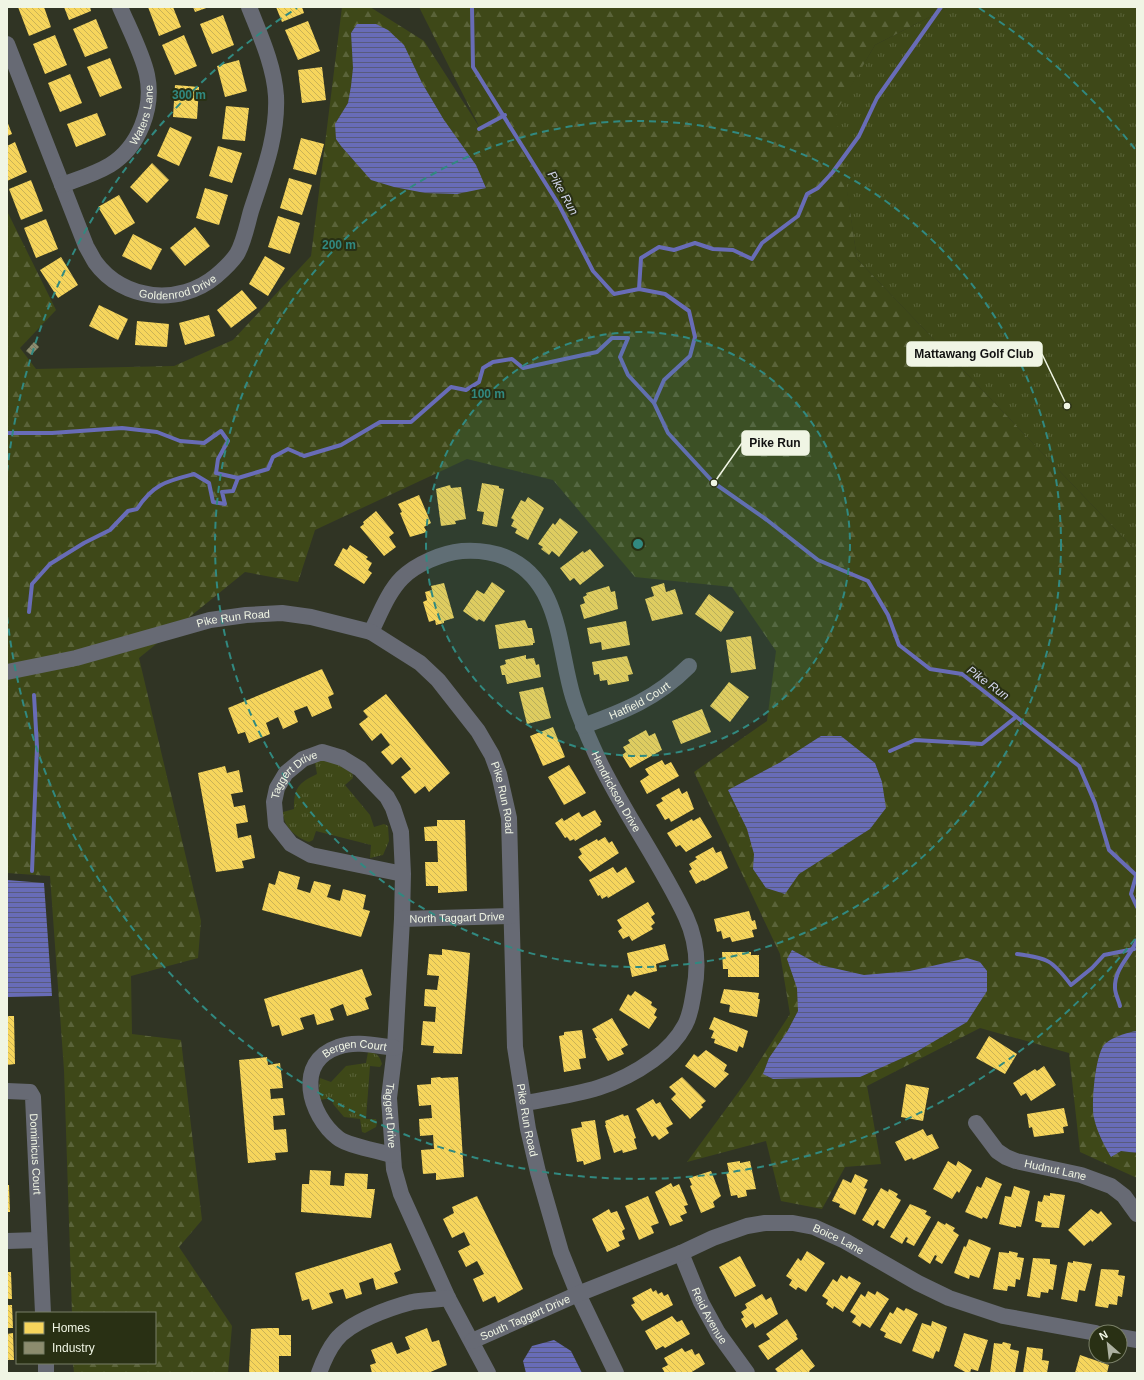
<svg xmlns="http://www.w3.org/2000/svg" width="1144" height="1380" viewBox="0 0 1144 1380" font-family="Arial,sans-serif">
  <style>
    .grass { fill: url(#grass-tufts) }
    .forest { fill: url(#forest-firs) }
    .water { fill: url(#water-rules) }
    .homes { fill: url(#homes-back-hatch) }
    .industry { fill: url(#industry-back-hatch) }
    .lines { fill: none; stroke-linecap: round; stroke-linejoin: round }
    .stream { stroke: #686cb7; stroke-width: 4 }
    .minor { stroke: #676a74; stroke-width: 16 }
    .ring { fill: none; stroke: #318980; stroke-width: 2; stroke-dasharray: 7 5 }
    .labels { text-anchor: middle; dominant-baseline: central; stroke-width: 4; stroke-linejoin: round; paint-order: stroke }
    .street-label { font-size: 11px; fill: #f0f5e4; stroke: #293014 }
    .water-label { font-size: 12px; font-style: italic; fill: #d2d5ec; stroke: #293014 }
    .centre { fill: #318980; stroke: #293014; stroke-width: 2 }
    .ring-label { font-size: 12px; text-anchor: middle; font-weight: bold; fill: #318980; stroke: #293014; stroke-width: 4; stroke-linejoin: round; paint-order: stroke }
    .leader { fill: none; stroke: #f0f5e4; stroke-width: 1.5 }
    .callout-dot { fill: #f0f5e4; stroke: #293014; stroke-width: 1.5 }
    .callout { fill: #f0f5e4; stroke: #f0f5e4; stroke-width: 1.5 }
    .callout-label { font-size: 12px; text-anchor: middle; font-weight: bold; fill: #111 }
  </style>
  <defs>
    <pattern id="grass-tufts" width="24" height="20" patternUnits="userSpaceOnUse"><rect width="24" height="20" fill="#3e4818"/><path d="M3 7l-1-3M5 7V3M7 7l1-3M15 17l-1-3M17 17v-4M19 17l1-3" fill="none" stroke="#5a6339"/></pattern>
    <pattern id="forest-firs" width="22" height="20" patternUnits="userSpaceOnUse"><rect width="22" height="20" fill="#3e4818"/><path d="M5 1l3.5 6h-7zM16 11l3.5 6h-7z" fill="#5a6339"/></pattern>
    <pattern id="water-rules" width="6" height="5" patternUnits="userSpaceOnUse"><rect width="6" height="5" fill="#686cb7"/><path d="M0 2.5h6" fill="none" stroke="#585b7e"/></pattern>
    <pattern id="homes-back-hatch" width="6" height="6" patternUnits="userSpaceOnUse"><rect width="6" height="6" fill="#f6d55c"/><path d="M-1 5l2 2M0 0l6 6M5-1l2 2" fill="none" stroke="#cab256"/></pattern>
    <pattern id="industry-back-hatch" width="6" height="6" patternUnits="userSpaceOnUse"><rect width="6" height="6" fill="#8c8c6e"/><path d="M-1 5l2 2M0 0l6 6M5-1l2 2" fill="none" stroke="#74755f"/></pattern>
  </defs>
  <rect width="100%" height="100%" fill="#303424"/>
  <g class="grass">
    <polygon points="949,7 1137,7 1137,552 857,259 835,112 875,45"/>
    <path d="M319,760L335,763L352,773L353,778L345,785L370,815L374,827L384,824L388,826L389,841L383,855L370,858L371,845L316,831L313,840L309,842C297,838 283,827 283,812L294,809C294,788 298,783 317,774L315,763Z"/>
    <path d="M368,1052C376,1052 380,1056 382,1064L380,1067L370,1066L366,1119H376L377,1123L376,1127L365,1133L362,1132L360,1119L344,1117L333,1104L332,1098L320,1100L318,1096L320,1078L331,1082L346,1066L366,1063Z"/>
  </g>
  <polygon class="forest" points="342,7 370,7 424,41 480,128 419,7 949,7 875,45 836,112 857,259 1137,552 1137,1178 1080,1152 1069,1053 980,1028 867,1086 881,1164 845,1167 822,1209 781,1201 766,1141 687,1162 748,1079 790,1014 780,954 694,772 767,721 776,651 732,587 635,577 553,480 467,459 315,530 298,582 245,572 139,658 201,921 198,958 131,976 132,1034 181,1040 202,1220 179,1247 232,1326 228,1373 74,1373 73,1363 155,1363 155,1313 72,1313 64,1070 50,876 7,873 7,211 56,310 20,348 36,369 174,366 233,340 311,256"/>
  <g class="water">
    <polygon points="357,24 376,24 388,30 404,45 422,83 444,120 476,165 486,188 457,194 425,193 394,187 371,180 341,146 336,139 335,124 348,103 351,86 353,68 351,33"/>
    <polygon points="821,736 841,736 875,763 882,782 886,808 870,829 799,874 785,894 766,888 753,869 754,854 747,829 728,790 779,763"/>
    <polygon points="7,880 44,883 52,996 7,997"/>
    <polygon points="792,950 820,965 864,975 910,971 967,958 980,962 987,971 987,991 967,1022 916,1052 860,1077 773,1079 763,1074 769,1058 787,1032 798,1011 797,988 787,959"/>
    <path d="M1137,1031V1153L1121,1151L1111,1157C1104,1145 1097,1132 1094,1118C1091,1105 1095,1056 1104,1045C1110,1038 1128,1032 1137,1031Z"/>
    <polygon points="554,1340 571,1351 582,1373 526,1373 523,1361 532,1346"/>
  </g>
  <g class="homes">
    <polygon points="18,7 44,7 51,27 29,36"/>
    <polygon points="64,7 90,7 91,11 69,20"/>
    <polygon points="148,7 173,7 181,27 159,36"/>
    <polygon points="193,7 209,7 195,12"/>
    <polygon points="276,7 302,7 304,13 282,22"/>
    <polygon points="223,15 234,45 212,54 200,24"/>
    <polygon points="96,19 108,48 85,57 73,29"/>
    <polygon points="308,21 320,51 298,60 285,30"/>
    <polygon points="55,35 67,65 45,74 33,44"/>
    <polygon points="184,35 197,66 175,75 162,45"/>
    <polygon points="110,58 122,88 100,97 87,67"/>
    <polygon points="239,60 247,91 225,97 217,66"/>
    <polygon points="322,67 326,100 302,103 298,70"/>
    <polygon points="70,74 82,103 60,112 48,83"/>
    <polygon points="175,85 199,87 197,119 173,117"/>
    <polygon points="226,106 249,108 245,141 222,139"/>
    <polygon points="97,113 106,135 76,147 67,124"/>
    <polygon points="7,121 12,134 7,136"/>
    <polygon points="170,127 192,137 179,166 157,156"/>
    <polygon points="301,138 324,144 316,175 293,169"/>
    <polygon points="15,142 27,172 7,181 7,146"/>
    <polygon points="218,146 242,153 232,183 209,176"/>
    <polygon points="152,163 169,180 147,203 130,187"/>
    <polygon points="289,178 312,185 302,215 280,208"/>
    <polygon points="31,180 43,211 21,220 9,189"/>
    <polygon points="205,188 228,195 219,225 196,218"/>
    <polygon points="119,195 135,223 115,235 98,207"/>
    <polygon points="278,216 300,223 290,254 268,247"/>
    <polygon points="46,219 58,249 36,258 24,228"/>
    <polygon points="195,227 210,246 185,266 170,248"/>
    <polygon points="133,234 162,249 151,270 122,256"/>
    <polygon points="265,256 285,268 268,296 249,284"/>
    <polygon points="61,257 78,285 58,298 40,270"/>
    <polygon points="242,290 257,308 231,328 217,310"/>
    <polygon points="99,305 128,319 118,340 89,326"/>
    <polygon points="209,315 215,336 185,345 179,323"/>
    <polygon points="137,321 169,324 167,347 135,345"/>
    <polygon points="482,483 499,486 499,488 504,489 497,527 482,524 484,512 477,511"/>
    <polygon points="450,485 451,488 461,487 466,519 455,521 456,524 441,526 436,489"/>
    <polygon points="419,495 431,523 424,527 427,532 410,537 400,513 402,512 398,504"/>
    <polygon points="528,497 544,508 528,540 515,533 517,529 511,526 514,520 511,518 521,500 525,502"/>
    <polygon points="376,511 394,533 389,537 396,547 384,556 360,527 364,524 363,522"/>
    <polygon points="560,518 578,532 559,557 552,551 549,555 541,549 543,547 538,544 553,523 555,525"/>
    <polygon points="350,545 368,557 366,559 372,563 368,570 372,573 364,584 334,565 343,548 347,550"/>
    <polygon points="590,549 604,566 580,585 574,578 570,581 560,568 583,551 584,553"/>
    <polygon points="492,582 505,591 484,622 479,619 477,621 463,611 477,590 484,594"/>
    <polygon points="444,583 454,618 444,621 444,623 436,625 435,620 429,622 423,602 427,600 425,592 432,590 431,586"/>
    <polygon points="664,583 666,592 675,589 683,614 652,621 645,599 654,596 651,587"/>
    <polygon points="609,586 611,592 615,591 618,609 584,619 580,605 585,603 583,597 587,595 586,593"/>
    <polygon points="709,594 734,612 721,632 695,614"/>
    <polygon points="525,620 528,628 532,628 535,643 533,643 533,645 499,649 495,625"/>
    <polygon points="626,621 630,645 602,650 601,642 590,644 587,628"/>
    <polygon points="751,636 756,669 731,673 726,640"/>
    <polygon points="526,655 526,659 534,658 536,665 539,664 541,677 507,684 505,675 502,675 500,666 506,664 505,660"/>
    <polygon points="627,656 633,674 628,675 629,681 608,685 607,680 600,681 599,674 594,675 592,662"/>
    <polygon points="322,669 334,694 328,697 332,708 312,717 307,706 294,711 298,722 283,729 278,717 266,723 270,734 249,743 245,732 238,734 228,708"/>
    <polygon points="729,682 749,697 730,722 710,706"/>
    <polygon points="543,687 551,718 527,724 519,692"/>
    <polygon points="386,694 450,773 429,792 425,786 415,794 401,777 411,769 401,757 392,765 381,752 390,745 381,733 372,741 359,724 368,717 363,711"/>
    <polygon points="702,709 711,732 681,744 672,721"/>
    <polygon points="553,727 565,757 543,766 530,736"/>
    <polygon points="646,730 649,736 655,733 662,750 630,768 622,755 626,752 623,747 630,743 628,740"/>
    <polygon points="662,760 665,765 671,762 679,776 647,794 640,781 649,775 645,769"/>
    <polygon points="569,765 586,793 564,805 548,777"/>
    <polygon points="225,766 227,773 239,770 243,792 231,794 234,807 245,805 248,822 236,824 238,838 251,835 255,858 242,861 244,868 216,872 198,773"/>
    <polygon points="679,788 682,794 687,791 694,809 671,822 669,818 665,820 656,805 663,801 661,798"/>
    <polygon points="595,810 602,822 600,823 601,825 575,841 574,839 570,841 567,837 565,838 555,823 562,818 564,821 579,812 582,817"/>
    <polygon points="700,817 712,837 686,852 680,845 676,847 667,833 692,819 693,821"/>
    <polygon points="437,820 465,820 467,891 438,893 438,886 426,886 425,862 438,862 437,841 425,841 424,827 437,826"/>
    <polygon points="605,837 609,843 612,841 619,853 590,872 578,857 582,854 579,849 597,839 598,841"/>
    <polygon points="713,847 716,853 721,851 728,868 704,881 703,880 696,884 689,871 692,869 689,864 697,859 695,857"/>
    <polygon points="613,867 617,873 626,867 635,882 608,898 607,896 602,899 600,895 598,896 589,880"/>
    <polygon points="279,871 300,877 297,889 310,893 314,881 331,885 327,897 340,901 343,889 366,895 363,909 370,911 361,937 262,910 269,883 275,885"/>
    <polygon points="648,902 655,914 651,917 655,923 651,926 653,929 632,941 629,936 623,939 618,931 622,928 617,920"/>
    <polygon points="749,911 752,921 755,920 757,929 752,930 754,937 732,942 730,937 723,939 721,931 717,932 714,919"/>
    <polygon points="665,944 669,960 656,964 657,971 632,977 627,953"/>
    <polygon points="442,949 470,953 462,1054 433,1053 434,1046 421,1045 423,1021 435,1022 436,1007 424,1006 425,989 437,990 439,976 427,975 429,954 442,955"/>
    <polygon points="722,952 751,952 751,955 759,955 759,977 728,977 728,969 723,969"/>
    <polygon points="362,969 372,995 365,998 369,1009 347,1016 343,1004 330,1009 334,1020 317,1025 314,1014 300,1018 304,1029 282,1036 279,1025 272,1027 264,999"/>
    <polygon points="724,989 759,993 758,999 760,999 757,1017 729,1012 730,1005 720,1003"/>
    <polygon points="635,991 652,1002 651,1005 657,1009 654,1015 657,1017 649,1029 619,1010 628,994 631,996"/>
    <polygon points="7,1016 14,1016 15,1064 7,1065"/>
    <polygon points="714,1017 748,1031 743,1048 739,1046 737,1052 714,1043 715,1039 711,1038 714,1031 709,1029"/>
    <polygon points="612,1018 628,1045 621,1049 624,1054 608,1061 595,1038 597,1038 592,1029"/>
    <polygon points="582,1030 586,1058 579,1059 581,1069 564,1072 559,1036 564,1035 564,1032"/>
    <polygon points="989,1036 1017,1054 1005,1074 976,1058"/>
    <polygon points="706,1050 727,1065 724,1071 729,1074 715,1088 685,1066 694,1054 698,1057"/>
    <polygon points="267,1057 268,1065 280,1063 283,1088 270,1089 271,1099 283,1098 285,1115 273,1116 274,1130 286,1129 288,1152 275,1153 276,1160 248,1163 239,1060"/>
    <polygon points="1044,1066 1056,1085 1031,1101 1026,1093 1021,1096 1013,1083 1035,1069 1037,1071"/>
    <polygon points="440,1077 441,1078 458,1077 464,1177 436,1180 436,1173 423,1174 421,1150 434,1149 433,1135 420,1136 419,1119 432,1118 431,1105 419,1106 417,1085 431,1084 431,1078"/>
    <polygon points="682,1077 706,1101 701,1105 703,1107 690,1119 671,1099 676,1094 669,1087"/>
    <polygon points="906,1084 929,1088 923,1121 901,1117"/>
    <polygon points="653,1099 656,1104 660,1102 673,1124 666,1128 669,1133 659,1140 655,1135 652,1137 636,1109"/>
    <polygon points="1064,1108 1068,1126 1063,1127 1064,1133 1034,1137 1032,1127 1029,1128 1027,1114"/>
    <polygon points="623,1114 624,1116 628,1115 636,1138 634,1139 637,1149 623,1153 622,1150 614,1153 605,1125 606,1125 605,1121"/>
    <polygon points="595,1120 601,1159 584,1165 583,1161 577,1162 571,1129 582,1127 581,1122"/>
    <polygon points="923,1129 927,1136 932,1134 939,1148 913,1160 912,1158 905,1161 895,1142"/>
    <polygon points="740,1161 740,1163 750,1161 756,1189 746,1190 747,1196 738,1198 737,1195 731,1196 726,1172 729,1172 727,1163"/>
    <polygon points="948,1161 956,1166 958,1161 972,1170 959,1193 957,1191 952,1199 933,1189"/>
    <polygon points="310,1170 331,1171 330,1185 344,1186 345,1173 368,1174 367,1189 375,1189 371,1218 301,1212 302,1184 309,1184"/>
    <polygon points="711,1171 721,1196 713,1202 715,1207 701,1213 690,1186 692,1185 689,1178"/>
    <polygon points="855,1174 868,1180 864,1188 867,1189 855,1215 839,1207 840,1204 832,1201 843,1179 851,1183"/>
    <polygon points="986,1177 1002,1184 987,1219 983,1217 982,1219 965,1212 977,1186 981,1188"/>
    <polygon points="671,1183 673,1187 679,1184 688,1205 684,1206 687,1213 680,1216 683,1221 670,1226 655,1192"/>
    <polygon points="7,1185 9,1185 10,1212 7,1212"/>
    <polygon points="1014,1186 1030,1191 1021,1227 1016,1226 1016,1228 999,1224 1005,1196 1011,1197"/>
    <polygon points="881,1188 888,1192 889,1189 898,1194 896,1197 901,1200 884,1229 877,1225 879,1221 877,1220 873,1226 862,1220"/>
    <polygon points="1050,1193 1065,1195 1059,1228 1041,1227 1042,1223 1035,1221 1038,1201 1042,1202 1044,1195 1050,1196"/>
    <polygon points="477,1196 523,1289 498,1303 495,1296 483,1302 473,1279 484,1274 477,1261 466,1267 458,1251 470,1245 464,1232 452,1238 443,1219 454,1213 452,1207"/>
    <polygon points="648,1196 659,1223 651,1226 654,1233 639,1240 625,1206"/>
    <polygon points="910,1204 927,1211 925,1214 931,1217 914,1246 906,1242 908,1238 906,1237 902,1244 890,1237"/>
    <polygon points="609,1209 611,1213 617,1211 625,1229 622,1231 625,1239 618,1242 620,1246 607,1252 592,1219"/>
    <polygon points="1091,1209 1098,1214 1101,1211 1112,1224 1092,1242 1091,1240 1084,1246 1068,1230"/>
    <polygon points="938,1221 945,1225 946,1223 955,1228 953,1231 959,1235 942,1264 935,1260 937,1256 935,1255 930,1264 918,1256"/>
    <polygon points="969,1239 991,1248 979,1278 970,1275 969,1279 954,1273 964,1246 966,1247"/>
    <polygon points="391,1243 401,1270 394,1273 398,1283 376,1290 373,1278 359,1283 362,1294 346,1299 343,1289 329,1293 333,1303 312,1310 309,1299 302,1301 295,1273"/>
    <polygon points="807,1251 825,1263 806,1292 798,1287 796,1290 789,1285 792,1280 786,1276 798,1258 801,1261"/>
    <polygon points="1009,1251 1018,1253 1017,1257 1024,1258 1020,1280 1016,1279 1015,1287 1008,1286 1007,1291 993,1289 999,1252 1009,1253"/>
    <polygon points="740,1256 756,1286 735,1297 719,1267"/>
    <polygon points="1033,1258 1050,1259 1050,1264 1057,1265 1053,1290 1049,1289 1048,1293 1041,1292 1040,1298 1027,1296"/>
    <polygon points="1073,1261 1092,1264 1085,1291 1079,1290 1077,1302 1061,1299 1068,1262 1073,1263"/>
    <polygon points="1101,1269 1119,1270 1118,1275 1125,1276 1122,1297 1118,1296 1117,1305 1109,1304 1108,1308 1095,1306"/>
    <polygon points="7,1272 11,1272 12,1299 7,1299"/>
    <polygon points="841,1275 847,1279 849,1276 861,1283 843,1312 834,1306 833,1309 826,1304 828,1300 822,1296 833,1279 837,1282"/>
    <polygon points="651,1288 653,1292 656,1290 658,1294 662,1292 664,1296 668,1294 673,1305 642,1321 631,1305 635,1303 632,1298"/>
    <polygon points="868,1291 875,1295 877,1291 889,1299 870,1328 862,1323 860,1327 852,1322 856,1316 850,1312 861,1294 865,1297"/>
    <polygon points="762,1294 766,1300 771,1297 778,1314 755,1328 753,1323 746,1328 741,1319 744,1317 741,1312 747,1308 745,1304"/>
    <polygon points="7,1305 12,1305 13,1328 7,1328"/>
    <polygon points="897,1307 904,1311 906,1308 918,1314 901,1344 884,1337 886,1333 880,1330 890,1312 893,1314"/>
    <polygon points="672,1316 677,1322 682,1320 690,1334 665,1348 663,1346 656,1350 645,1331"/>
    <polygon points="787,1319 797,1335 796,1336 798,1339 768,1360 758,1346 770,1339 766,1334"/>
    <polygon points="932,1321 947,1327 939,1352 936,1351 933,1359 912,1351 922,1323 931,1326"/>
    <polygon points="269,1328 279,1328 279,1335 291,1335 291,1356 279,1356 279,1373 249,1373 251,1329"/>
    <polygon points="427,1328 432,1342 439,1340 447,1365 428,1373 372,1373 370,1365 376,1363 371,1350 392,1342 397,1354 410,1349 405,1337"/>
    <polygon points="13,1333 14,1360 7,1360 7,1334"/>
    <polygon points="964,1333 988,1340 978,1371 971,1369 970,1373 967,1373 954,1366"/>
    <polygon points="1003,1342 1011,1344 1010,1349 1019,1351 1015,1373 990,1373 994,1343 1002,1344"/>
    <polygon points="1027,1347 1043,1349 1042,1360 1049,1361 1047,1373 1023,1373"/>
    <polygon points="682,1348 685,1352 692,1349 695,1355 699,1353 705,1364 690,1373 665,1373 662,1368 668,1365 664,1358"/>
    <polygon points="802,1349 815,1366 809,1371 810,1373 778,1373 775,1369"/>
    <polygon points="1080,1355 1109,1365 1107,1373 1075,1373"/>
  </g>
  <polygon class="industry" points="34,342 39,347 31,355 26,351"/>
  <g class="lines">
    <g class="stream">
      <polyline points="472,7 473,67 559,205 593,271 614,294 639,289 665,294 689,311 695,337 690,356 664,380 654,403 668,433 714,483 767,520 818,560 868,581 888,615 899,645 930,669 962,674 1079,766 1095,803 1109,850 1137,876"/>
      <polyline points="479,129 505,115"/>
      <polyline points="639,289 641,258 659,247 674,250 695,243 713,249 733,250 752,259 762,243 798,216 807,194 818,188 832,173 859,136 877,98 941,7"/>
      <polyline points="7,433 52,433 122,428 157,432 180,441 204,443 221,431 228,441 218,459 216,473 238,478 268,469 273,457 288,449 304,456 341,445 380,422 411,422 451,387 466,390 479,382 483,368 493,362 512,359 523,368 597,352 612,338 628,338 620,357 628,375 654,403"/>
      <path d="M29,612L32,584L50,564L84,543L110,530L128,511L137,509C153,484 167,481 194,474L209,483L213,502L225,504L222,492L233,491L238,478"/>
      <polyline points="890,751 915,740 982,744 1016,717"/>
      <polyline points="32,871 37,747 34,695"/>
      <polyline points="1136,876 1131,894 1137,907"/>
      <path d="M1017,954C1048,958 1052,960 1071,985L1092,968L1104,955L1134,949"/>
      <path d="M1120,1006C1119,1001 1115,994 1115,988C1114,969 1130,957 1137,940"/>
    </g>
    <g class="minor">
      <path id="s1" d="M7,44L86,246C89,251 92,257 95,262C123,301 180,306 216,276C223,270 231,263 237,254C244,242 247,225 251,211C263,174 278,136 276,96C274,65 260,35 249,7"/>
      <path id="s2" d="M62,185C78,179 95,174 110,165C139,147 154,108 147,75C143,55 128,26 120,7"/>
      <path id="s3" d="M371,632C380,614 388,592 402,578C416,564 442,553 462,551C477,550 490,551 505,557C561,580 558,648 573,697C580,720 590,741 600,763C626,816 661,864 686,917C697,941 699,965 694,991C692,1002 691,1014 685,1025C677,1040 667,1050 653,1060C610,1091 575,1094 525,1103"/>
      <path id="s4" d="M7,672L76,658L210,620L246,615L282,613L311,617L371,632L420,663L438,680L478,731L492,755L499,774L509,818L515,1047L528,1129L538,1172L561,1252L578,1294L616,1373"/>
      <path id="s5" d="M583,726C625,711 657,698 689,666"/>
      <path id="s6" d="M403,874L311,855L291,844L276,825L274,802L277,788L286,773L303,759L322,752L342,758L360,769L387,797L393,808L401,832L403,874L402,919L395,1048L389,1098L394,1169L401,1194L448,1298L488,1373"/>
      <path id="s7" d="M402,919L511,916"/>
      <path id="s8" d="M7,1091L30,1092L33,1097L43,1313"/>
      <path id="s9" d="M976,1123L997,1151L1006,1157L1016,1161L1081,1175L1111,1186L1124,1196L1137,1214"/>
      <path id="s10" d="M393,1155C381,1152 346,1145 338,1138C309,1115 294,1062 338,1047C356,1040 377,1046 395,1048"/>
      <polyline points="7,1241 39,1240"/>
      <path id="s11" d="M681,1253L701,1302L718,1333L747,1373"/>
      <polyline points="1120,1337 1137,1340"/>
      <path id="s12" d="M472,1341L578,1294L681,1253L713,1238L747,1226L765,1223H793L814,1227L845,1241L918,1283L949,1298L1003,1316L1096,1333"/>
      <polyline points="46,1363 46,1373"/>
      <path d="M319,1373C323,1362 328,1350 336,1340C350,1322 389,1308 412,1302C423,1300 436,1300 448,1298"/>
    </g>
  </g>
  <circle cx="638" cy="544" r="212" fill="#318980" fill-opacity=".12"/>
  <g class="ring">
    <circle cx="638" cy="544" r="212"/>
    <circle cx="638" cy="544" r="423"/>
    <path d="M1135 939A635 635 0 0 1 7 616M7 472A635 635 0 0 1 297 8M979 8A635 635 0 0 1 1135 149"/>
  </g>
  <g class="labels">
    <g class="street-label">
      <text stroke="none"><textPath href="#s2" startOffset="114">Waters Lane</textPath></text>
      <text stroke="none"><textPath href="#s1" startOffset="330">Goldenrod Drive</textPath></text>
      <text stroke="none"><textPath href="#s4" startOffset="233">Pike Run Road</textPath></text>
      <text stroke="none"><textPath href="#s5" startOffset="62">Hatfield Court</textPath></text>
      <text stroke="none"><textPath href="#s6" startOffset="200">Taggert Drive</textPath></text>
      <text stroke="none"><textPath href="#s3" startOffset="440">Hendrickson Drive</textPath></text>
      <text stroke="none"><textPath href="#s4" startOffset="593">Pike Run Road</textPath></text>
      <text stroke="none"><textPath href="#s7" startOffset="55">North Taggart Drive</textPath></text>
      <text stroke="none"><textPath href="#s10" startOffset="186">Bergen Court</textPath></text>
      <text stroke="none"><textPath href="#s6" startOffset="641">Taggert Drive</textPath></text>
      <text stroke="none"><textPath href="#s4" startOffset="917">Pike Run Road</textPath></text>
      <text stroke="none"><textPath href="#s8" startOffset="86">Dominicus Court</textPath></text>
      <text stroke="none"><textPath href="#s9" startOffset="97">Hudnut Lane</textPath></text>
      <text stroke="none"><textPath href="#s12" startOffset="393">Boice Lane</textPath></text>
      <text stroke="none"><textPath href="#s11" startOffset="69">Reid Avenue</textPath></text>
      <text stroke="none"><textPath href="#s12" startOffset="58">South Taggart Drive</textPath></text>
    </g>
    <g class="water-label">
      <text transform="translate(563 193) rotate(60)">Pike Run</text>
      <text transform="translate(988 683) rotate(36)">Pike Run</text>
    </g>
  </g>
  <circle cx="638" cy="544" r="6" class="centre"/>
  <g class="ring-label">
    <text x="189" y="99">300 m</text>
    <text x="339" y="249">200 m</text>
    <text x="488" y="398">100 m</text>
  </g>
  <path class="leader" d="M1067 406L1042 354M714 483L742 443"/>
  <g class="callout-dot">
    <circle cx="1067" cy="406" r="4"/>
    <circle cx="714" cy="483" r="4"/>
  </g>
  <g class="callout">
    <rect x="907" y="342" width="135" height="24" rx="4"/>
    <rect x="742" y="431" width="67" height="24" rx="4"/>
  </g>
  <g class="callout-label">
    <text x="974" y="358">Mattawang Golf Club</text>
    <text x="775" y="447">Pike Run</text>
  </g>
  <rect width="1144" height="1380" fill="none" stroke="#f0f5e4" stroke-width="16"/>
  <rect x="16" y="1312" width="140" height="52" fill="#293014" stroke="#797f67"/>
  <rect x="24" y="1322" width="20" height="12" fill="#f6d55c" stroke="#797f67"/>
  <text x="52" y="1332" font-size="12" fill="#f0f5e4">Homes</text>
  <rect x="24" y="1342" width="20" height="12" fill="#8c8c6e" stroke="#797f67"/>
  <text x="52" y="1352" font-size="12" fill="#f0f5e4">Industry</text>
  <g transform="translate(1108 1344) rotate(332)"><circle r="19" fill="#293014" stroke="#797f67"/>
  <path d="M0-3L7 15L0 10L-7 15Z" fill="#adb1a1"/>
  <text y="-6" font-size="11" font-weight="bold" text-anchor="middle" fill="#f0f5e4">N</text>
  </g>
</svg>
